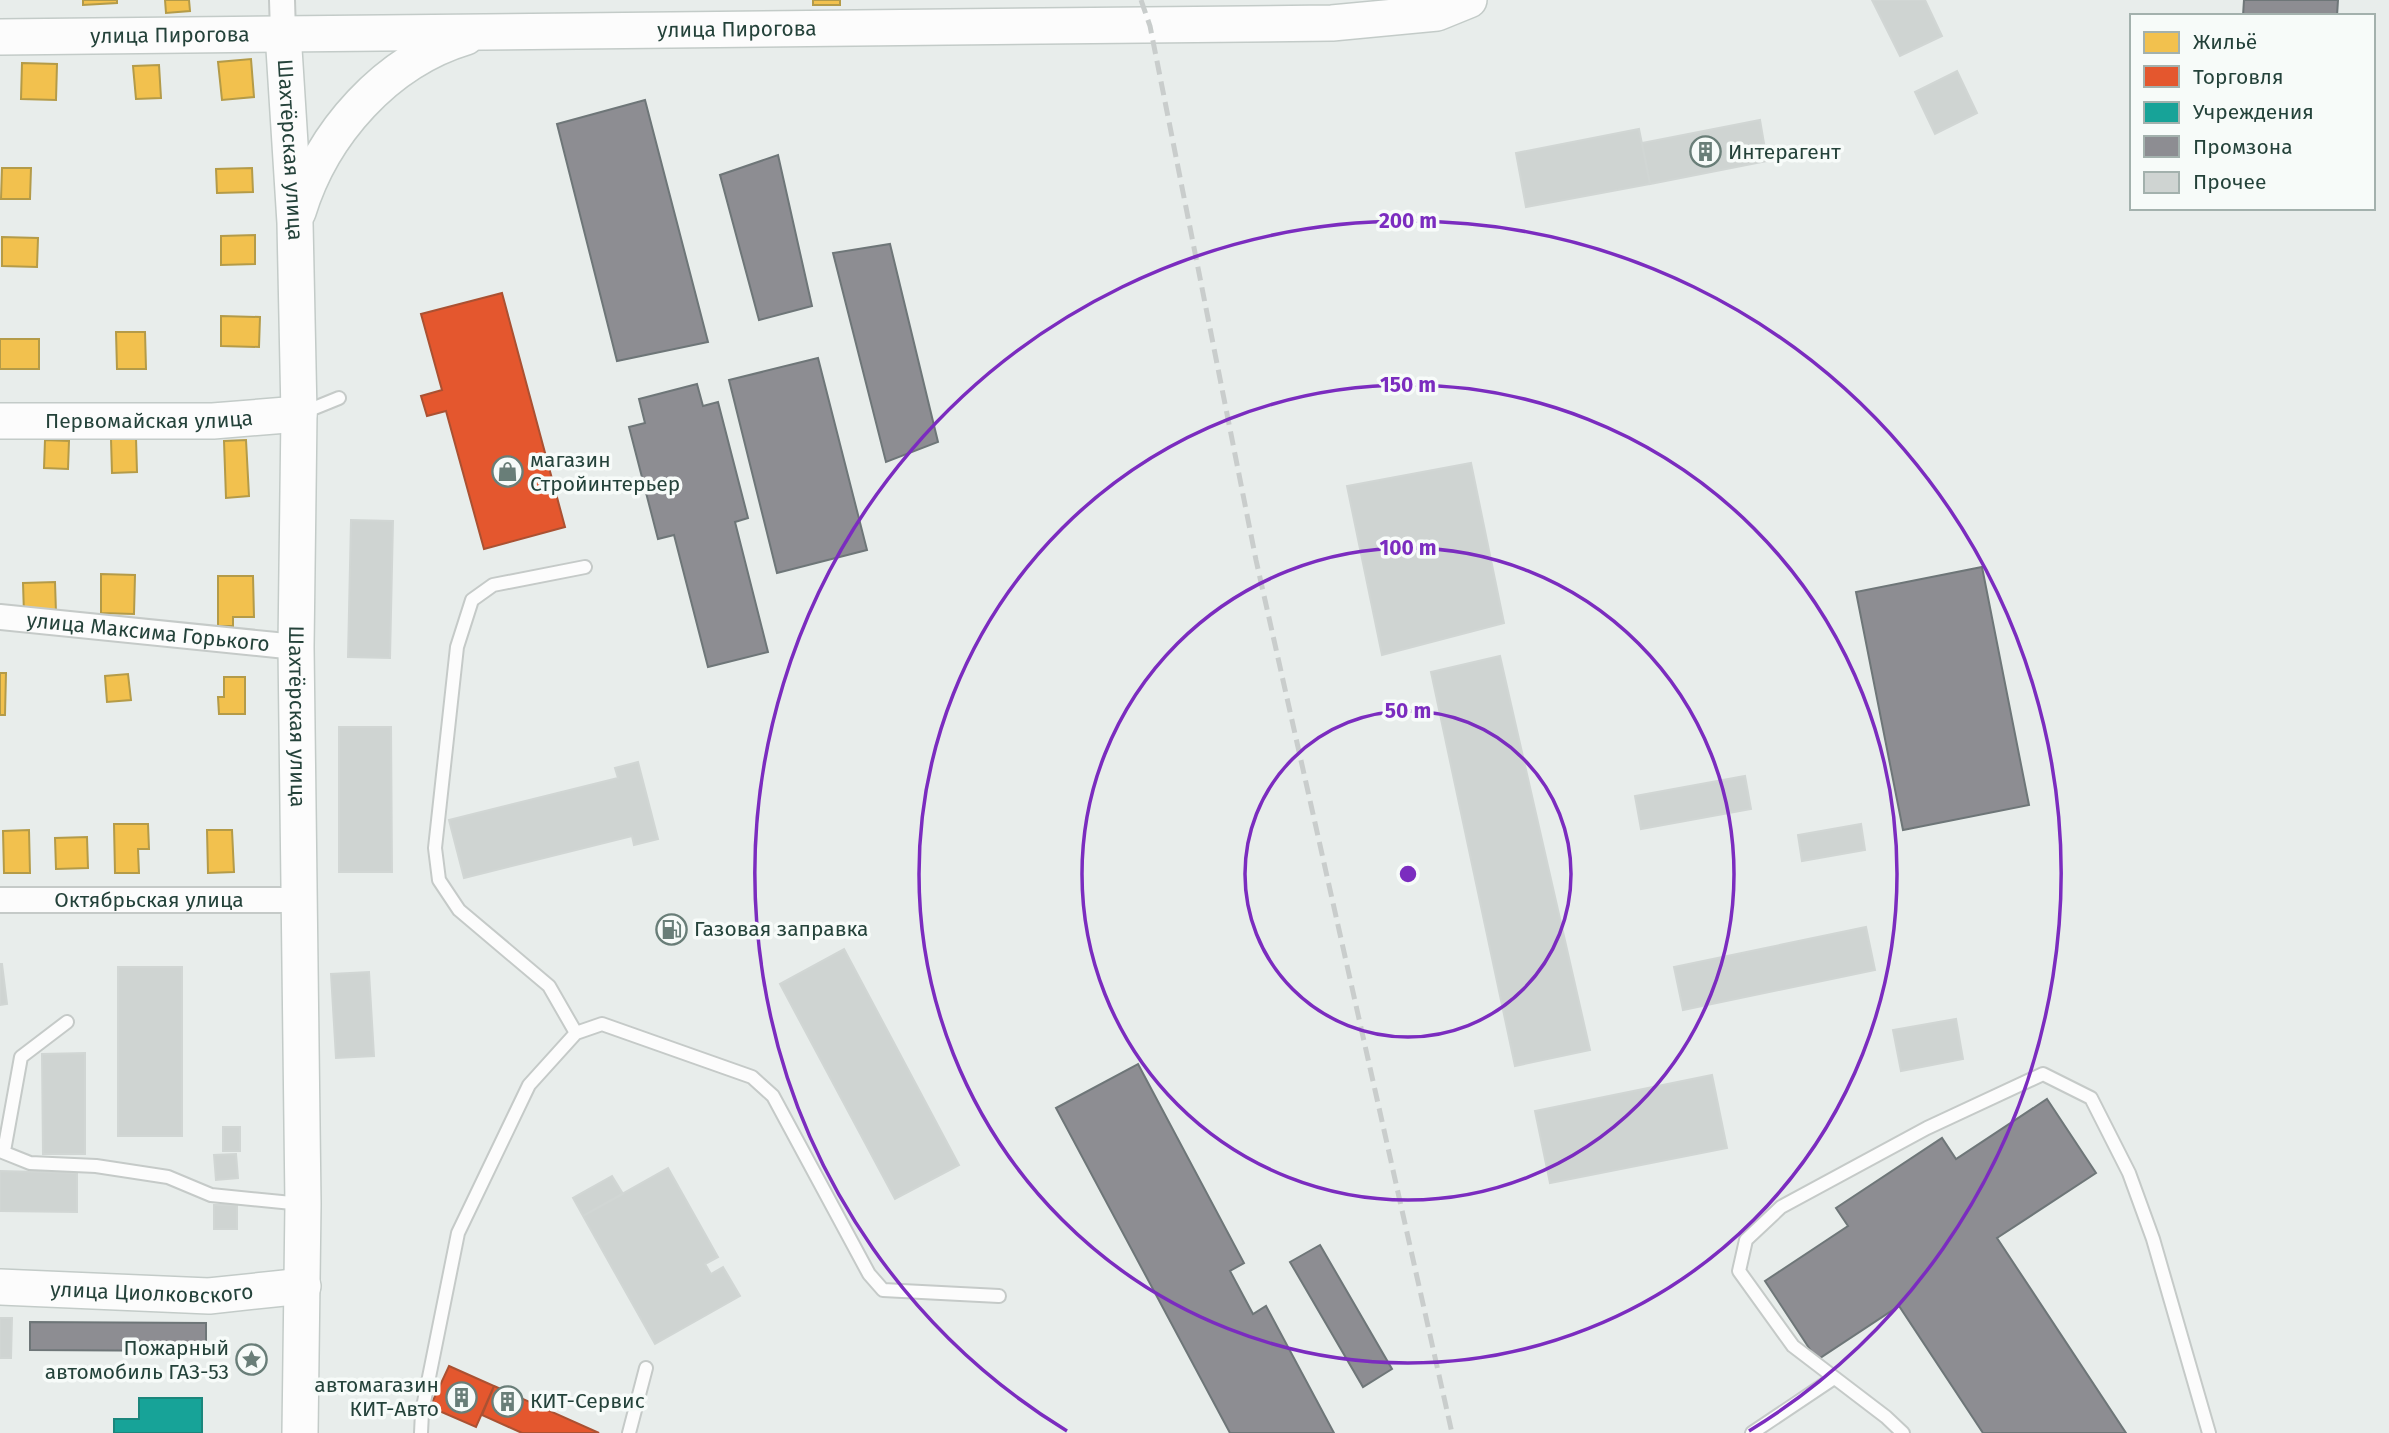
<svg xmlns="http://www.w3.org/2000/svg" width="2389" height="1433" font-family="'Fira Sans',sans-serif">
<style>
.homes{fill:#f2c14e;stroke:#b49b48;stroke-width:2}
.shops{fill:#e4572e;stroke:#aa5132;stroke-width:2}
.public{fill:#17a398;stroke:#1b867c;stroke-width:2}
.industry{fill:#8d8d92;stroke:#6e7678;stroke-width:2}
.building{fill:#cfd4d2;stroke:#d1d6d4;stroke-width:2}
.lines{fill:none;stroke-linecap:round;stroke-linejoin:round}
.lane-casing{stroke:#c5cac8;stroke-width:16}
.street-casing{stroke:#c5cac8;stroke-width:28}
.secondary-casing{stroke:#c3cbc8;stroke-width:38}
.lane{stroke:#fcfcfc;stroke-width:12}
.street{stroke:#fcfcfc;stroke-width:24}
.secondary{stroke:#fcfcfc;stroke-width:35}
.rail{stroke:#c9cdcc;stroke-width:5;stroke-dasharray:14 7;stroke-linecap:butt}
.ring{fill:none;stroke:#7b2cbf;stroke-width:3.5}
.labels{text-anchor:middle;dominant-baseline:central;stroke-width:7;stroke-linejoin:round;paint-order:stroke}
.street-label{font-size:21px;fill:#24423a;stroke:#f7fbf9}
.poi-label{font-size:21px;fill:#24423a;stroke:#f7fbf9;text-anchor:start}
.centre{fill:#7b2cbf;stroke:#f7fbf9;stroke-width:3.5}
.ring-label{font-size:21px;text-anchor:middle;font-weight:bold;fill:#7b2cbf;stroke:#f7fbf9;stroke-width:7;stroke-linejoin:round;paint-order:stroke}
</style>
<rect width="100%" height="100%" fill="#e8edeb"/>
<path class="homes" d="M 83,0 L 117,0 L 117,3 L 83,5 Z
M 165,0 L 189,0 L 190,11 L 166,13 Z
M 813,0 L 840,0 L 840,5 L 813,5 Z
M 251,59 L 254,97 L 222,100 L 218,62 Z
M 22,63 L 57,64 L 56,100 L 21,99 Z
M 159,65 L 161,98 L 136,99 L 133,66 Z
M 2,168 L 31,168 L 30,199 L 1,199 Z
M 252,168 L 253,192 L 217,193 L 216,169 Z
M 255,235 L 255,264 L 221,265 L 221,236 Z
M 2,237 L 38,238 L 37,267 L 2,266 Z
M 221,316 L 260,317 L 259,347 L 221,346 Z
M 116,332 L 145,332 L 146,369 L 117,369 Z
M 0,339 L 39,339 L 39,369 L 0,369 Z
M 136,438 L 137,472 L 112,473 L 111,439 Z
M 45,440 L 69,441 L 68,469 L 44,468 Z
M 246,440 L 249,496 L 226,498 L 224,441 Z
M 101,574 L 135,575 L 134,614 L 101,613 Z
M 218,576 L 253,576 L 254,617 L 233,617 L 233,626 L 218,626 Z
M 55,582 L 56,613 L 24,614 L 23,583 Z
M 0,673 L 6,673 L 5,715 L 0,715 Z
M 128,674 L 131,700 L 107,702 L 105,676 Z
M 224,677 L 245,677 L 245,714 L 219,714 L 218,697 L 224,697 Z
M 114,824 L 148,824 L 149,849 L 138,849 L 139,873 L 115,873 Z
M 29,830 L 30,873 L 4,873 L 3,831 Z
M 207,830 L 232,830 L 234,872 L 208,873 Z
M 87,837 L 88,868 L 56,869 L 55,838 Z"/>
<path class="shops" d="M 502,293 L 565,527 L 484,549 L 446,411 L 427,416 L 421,396 L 442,390 L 421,314 Z
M 449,1366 L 494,1386 L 476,1427 L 430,1407 Z
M 494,1386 L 599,1433 L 522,1433 L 482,1415 Z"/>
<path class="public" d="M 139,1398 L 202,1398 L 202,1433 L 114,1433 L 114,1419 L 139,1419 Z"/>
<path class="industry" d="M 2244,0 L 2338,0 L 2337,16 L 2243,16 Z
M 645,100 L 708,342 L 617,361 L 557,124 Z
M 778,155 L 812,306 L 759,320 L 720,175 Z
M 890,244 L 938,442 L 886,462 L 833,253 Z
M 818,358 L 867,550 L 777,573 L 729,380 Z
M 697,384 L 703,406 L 718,402 L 748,518 L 735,522 L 768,652 L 708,667 L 674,535 L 658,539 L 629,427 L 645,423 L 639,399 Z
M 1982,567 L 2029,805 L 1903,830 L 1856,592 Z
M 1138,1064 L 1244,1263 L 1230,1271 L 1253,1314 L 1266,1306 L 1334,1433 L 1230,1433 L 1056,1108 Z
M 2047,1099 L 2096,1173 L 1997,1238 L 2126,1433 L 1983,1433 L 1899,1306 L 1817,1360 L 1765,1281 L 1848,1226 L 1836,1208 L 1942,1138 L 1956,1159 Z
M 1320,1245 L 1392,1369 L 1363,1387 L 1290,1262 Z
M 30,1322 L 206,1323 L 206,1351 L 30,1350 Z"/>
<path class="building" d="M 1872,0 L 1925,0 L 1942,36 L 1900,56 Z
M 1957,71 L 1977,113 L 1935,134 L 1915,92 Z
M 1760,120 L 1767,161 L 1650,184 L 1642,143 Z
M 1639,129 L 1650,184 L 1526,207 L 1516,153 Z
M 1471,463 L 1504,623 L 1382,655 L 1347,486 Z
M 351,520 L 393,521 L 390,658 L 348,657 Z
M 1500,656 L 1590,1050 L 1515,1066 L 1431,672 Z
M 339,727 L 391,727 L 392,872 L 339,872 Z
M 638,762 L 658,839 L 634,845 L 632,836 L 464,878 L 449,820 L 618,778 L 615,768 Z
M 1745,776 L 1751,809 L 1641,829 L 1635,796 Z
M 1861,824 L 1865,850 L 1802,861 L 1798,835 Z
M 1866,927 L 1875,970 L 1683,1010 L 1674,967 Z
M 844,949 L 959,1165 L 895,1199 L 780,984 Z
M 0,964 L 2,964 L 7,1004 L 0,1005 Z
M 118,967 L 182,967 L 182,1136 L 118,1136 Z
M 369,972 L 374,1056 L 336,1058 L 331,974 Z
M 1956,1019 L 1963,1059 L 1901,1071 L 1893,1030 Z
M 85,1053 L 85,1154 L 43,1154 L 42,1054 Z
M 1712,1075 L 1727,1148 L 1550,1183 L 1535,1111 Z
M 223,1127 L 240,1127 L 240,1151 L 223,1151 Z
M 236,1154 L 238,1178 L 216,1180 L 214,1155 Z
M 668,1168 L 718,1257 L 705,1264 L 711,1274 L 723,1267 L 740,1296 L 655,1344 L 583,1216 Z
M 0,1171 L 77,1173 L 77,1212 L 0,1211 Z
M 612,1176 L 623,1194 L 583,1216 L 573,1198 Z
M 214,1205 L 237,1205 L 237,1229 L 214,1229 Z
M 0,1318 L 12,1318 L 11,1358 L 0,1358 Z"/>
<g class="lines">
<defs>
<path id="lane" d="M 302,413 L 339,398
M 576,1033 L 549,986 L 459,910 L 439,880 L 435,848 L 457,647 L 472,600 L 493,585 L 585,567
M 0,1151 L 30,1163 L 96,1166 L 168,1177 L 211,1195 L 302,1204
M 4,1151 L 21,1057 L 67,1022
M 421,1433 L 422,1412 L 458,1233 L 529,1085 L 576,1033 L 602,1024 L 752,1077 L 773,1096 L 869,1274 L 883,1290 L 999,1296
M 629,1433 L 646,1368
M 1752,1433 L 1834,1378
M 1903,1433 L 1886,1417 L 1793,1346 L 1739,1271 L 1746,1240 L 1781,1207 L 1927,1128 L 2043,1074 L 2091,1098 L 2129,1173 L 2153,1239 L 2209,1433"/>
<g id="street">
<path d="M 282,0 L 283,33"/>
<path id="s1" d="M 0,617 L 296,647"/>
<path id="s2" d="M 0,900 L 298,900"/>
</g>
<g id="secondary">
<path id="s3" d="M 283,33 L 295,223 L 299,414 L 296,647 L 303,1204 L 300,1433"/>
<path id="s4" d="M 0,37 L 1332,23 L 1437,13 L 1469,0"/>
<path d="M 298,212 C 322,133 386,61 466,37"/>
<path id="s5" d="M 0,421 L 213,421 L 299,414"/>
<path id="s6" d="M 0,1287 L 209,1296 L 303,1286"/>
</g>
</defs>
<use href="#lane" class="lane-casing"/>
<use href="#street" class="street-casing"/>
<use href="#secondary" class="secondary-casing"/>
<use href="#lane" class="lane"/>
<use href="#street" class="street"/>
<use href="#secondary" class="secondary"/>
<path class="rail" d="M 1141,0 L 1150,26 L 1256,560 L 1452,1433"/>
</g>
<g class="ring">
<circle cx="1408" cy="874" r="163"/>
<circle cx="1408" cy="874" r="326"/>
<circle cx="1408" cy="874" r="489"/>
<path d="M1067 1431A653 653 0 1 1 1749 1431"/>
</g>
<defs>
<symbol id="building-ring" viewBox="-11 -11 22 22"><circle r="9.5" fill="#f7fbf9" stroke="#697e78" stroke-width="1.5"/><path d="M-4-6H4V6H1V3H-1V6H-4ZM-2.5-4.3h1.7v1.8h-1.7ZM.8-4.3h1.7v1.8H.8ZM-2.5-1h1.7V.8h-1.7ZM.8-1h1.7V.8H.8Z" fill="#697e78"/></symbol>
<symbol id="shop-ring" viewBox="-11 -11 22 22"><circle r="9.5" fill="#f7fbf9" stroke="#697e78" stroke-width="1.5"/><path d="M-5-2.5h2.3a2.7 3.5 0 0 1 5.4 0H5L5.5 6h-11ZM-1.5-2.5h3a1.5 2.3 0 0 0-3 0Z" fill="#697e78"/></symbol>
<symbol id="fuel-ring" viewBox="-11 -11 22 22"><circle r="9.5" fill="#f7fbf9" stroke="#697e78" stroke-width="1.5"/><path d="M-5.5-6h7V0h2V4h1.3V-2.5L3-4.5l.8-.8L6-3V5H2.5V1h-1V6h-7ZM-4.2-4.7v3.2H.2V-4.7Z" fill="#697e78"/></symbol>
<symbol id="sight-ring" viewBox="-11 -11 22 22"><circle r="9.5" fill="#f7fbf9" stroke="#697e78" stroke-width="1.5"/><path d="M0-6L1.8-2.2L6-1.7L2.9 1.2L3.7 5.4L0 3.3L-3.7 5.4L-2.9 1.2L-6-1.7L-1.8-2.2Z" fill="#697e78"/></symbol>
</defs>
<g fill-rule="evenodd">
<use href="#building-ring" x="1688" y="134" width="35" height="35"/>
<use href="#shop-ring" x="490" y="454" width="35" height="35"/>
<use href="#fuel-ring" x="654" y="912" width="35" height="35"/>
<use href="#sight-ring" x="234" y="1342" width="35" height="35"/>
<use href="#building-ring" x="444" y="1380" width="35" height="35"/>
<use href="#building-ring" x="490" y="1384" width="35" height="35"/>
</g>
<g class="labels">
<g class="street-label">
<text stroke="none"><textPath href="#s4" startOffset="737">улица Пирогова</textPath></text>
<text stroke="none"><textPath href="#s4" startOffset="170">улица Пирогова</textPath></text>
<text stroke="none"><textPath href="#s3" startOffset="117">Шахтёрская улица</textPath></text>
<text stroke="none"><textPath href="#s5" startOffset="149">Первомайская улица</textPath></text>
<text stroke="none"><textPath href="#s1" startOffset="149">улица Максима Горького</textPath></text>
<text stroke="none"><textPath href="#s3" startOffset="684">Шахтёрская улица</textPath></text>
<text stroke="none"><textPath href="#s2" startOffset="149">Октябрьская улица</textPath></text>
<text stroke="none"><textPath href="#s6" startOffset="152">улица Циолковского</textPath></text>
</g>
<g class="poi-label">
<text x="1728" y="152">Интерагент</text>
<text x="530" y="460">магазин<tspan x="530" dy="24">Стройинтерьер</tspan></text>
<text x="694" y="929">Газовая заправка</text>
<text x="229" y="1348" text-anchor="end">Пожарный<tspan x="229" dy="24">автомобиль ГАЗ-53</tspan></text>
<text x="439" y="1385" text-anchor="end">автомагазин<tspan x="439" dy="24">КИТ-Авто</tspan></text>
<text x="530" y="1401">КИТ-Сервис</text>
</g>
</g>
<circle cx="1408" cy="874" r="10" class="centre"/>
<g class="ring-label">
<text x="1408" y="228">200 m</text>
<text x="1408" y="392">150 m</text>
<text x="1408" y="555">100 m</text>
<text x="1408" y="718">50 m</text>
</g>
<rect x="2130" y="14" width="245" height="196" fill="#f7fbf9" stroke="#a3b1ad" stroke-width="2"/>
<rect x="2144" y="32" width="35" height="21" fill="#f2c14e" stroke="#a3b1ad" stroke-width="2"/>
<text x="2193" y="49" font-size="21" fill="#24423a">Жильё</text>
<rect x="2144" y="66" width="35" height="21" fill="#e4572e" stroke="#a3b1ad" stroke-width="2"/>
<text x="2193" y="84" font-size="21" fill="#24423a">Торговля</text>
<rect x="2144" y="102" width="35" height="21" fill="#17a398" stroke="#a3b1ad" stroke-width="2"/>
<text x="2193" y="119" font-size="21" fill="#24423a">Учреждения</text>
<rect x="2144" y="136" width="35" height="21" fill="#8d8d92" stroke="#a3b1ad" stroke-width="2"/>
<text x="2193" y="154" font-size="21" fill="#24423a">Промзона</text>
<rect x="2144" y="172" width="35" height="21" fill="#cfd4d2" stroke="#a3b1ad" stroke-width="2"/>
<text x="2193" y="189" font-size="21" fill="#24423a">Прочее</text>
</svg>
